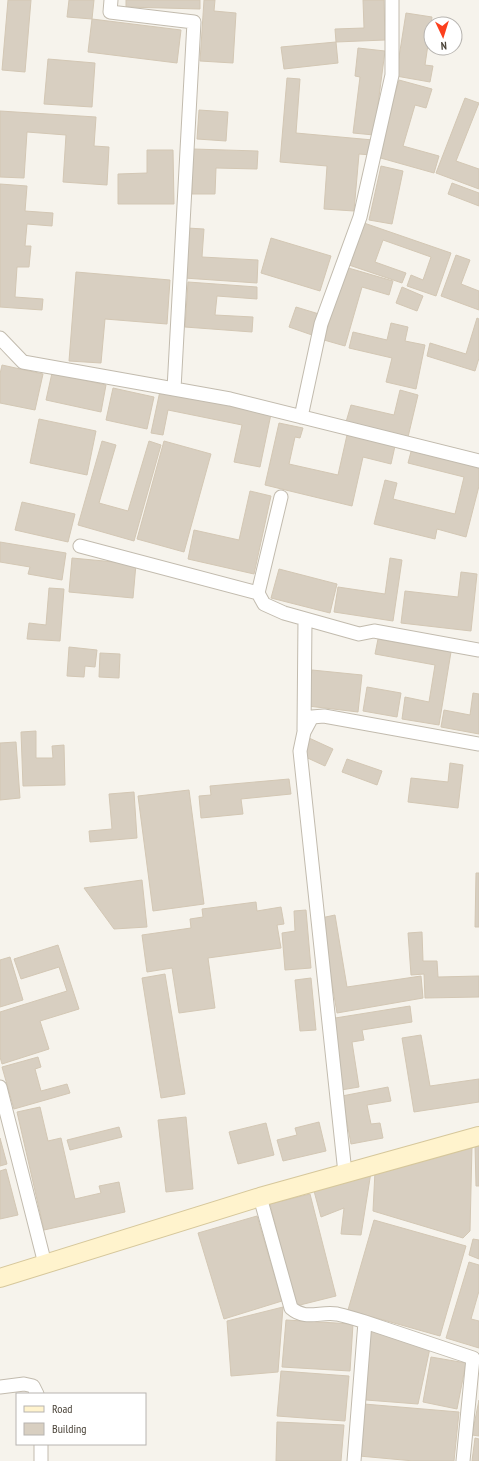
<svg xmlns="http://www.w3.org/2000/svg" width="479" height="1461" font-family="'PT Sans Narrow',sans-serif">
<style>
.building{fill:#d8cfc1;stroke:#d3c7b4}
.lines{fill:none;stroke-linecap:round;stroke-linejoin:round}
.street-casing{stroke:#c2bbae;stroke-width:15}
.secondary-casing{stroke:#d6c79b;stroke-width:20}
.street{stroke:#fff;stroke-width:13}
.secondary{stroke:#fff3cd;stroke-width:18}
</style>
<rect width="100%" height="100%" fill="#f6f3ec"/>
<path class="building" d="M 8,0 L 31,0 L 25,72 L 2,70 Z
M 69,0 L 94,0 L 92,19 L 67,17 Z
M 126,0 L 200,0 L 200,9 L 126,7 Z
M 204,0 L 215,0 L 214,11 L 236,13 L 233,63 L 200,61 Z
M 363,0 L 384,0 L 385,40 L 336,42 L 335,29 L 364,28 Z
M 406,13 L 432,17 L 425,65 L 433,66 L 430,82 L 396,76 Z
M 92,19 L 181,30 L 177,63 L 88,52 Z
M 336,42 L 338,63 L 284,69 L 281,47 Z
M 358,48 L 385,51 L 374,135 L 353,133 L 360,77 L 355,76 Z
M 48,59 L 95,63 L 92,107 L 44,104 Z
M 287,78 L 300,79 L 296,133 L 373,140 L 371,155 L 359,154 L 354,211 L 324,209 L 327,166 L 280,162 Z
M 399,80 L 432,89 L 426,108 L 415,105 L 403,146 L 439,156 L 434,173 L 377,157 Z
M 465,98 L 479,103 L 456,161 L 479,169 L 479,189 L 436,173 Z
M 199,110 L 228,112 L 226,141 L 197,139 Z
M 0,111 L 96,117 L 94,146 L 109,147 L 107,185 L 63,182 L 66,135 L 27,132 L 24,178 L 0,177 Z
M 193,149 L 258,151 L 257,169 L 216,168 L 215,194 L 192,194 Z
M 147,150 L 173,150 L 174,204 L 118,204 L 118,174 L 147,173 Z
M 381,166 L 403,171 L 392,224 L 369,220 Z
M 452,183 L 479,193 L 479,206 L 448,194 Z
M 0,184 L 27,186 L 25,211 L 53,213 L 52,226 L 27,224 L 25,246 L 31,246 L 29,267 L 17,267 L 15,297 L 43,299 L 42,310 L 0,307 Z
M 364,223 L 451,253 L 436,296 L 407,286 L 411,275 L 423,280 L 431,257 L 383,240 L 375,262 L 406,273 L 402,283 L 349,265 Z
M 187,228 L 204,229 L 202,257 L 258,260 L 257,283 L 184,278 Z
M 271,238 L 331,256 L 320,291 L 261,273 Z
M 456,255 L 470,260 L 461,284 L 479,291 L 479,310 L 441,296 Z
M 345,267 L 393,281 L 389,295 L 362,287 L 345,346 L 324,340 Z
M 76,272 L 170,280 L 167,324 L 105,319 L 101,363 L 69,361 Z
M 188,282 L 257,287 L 257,299 L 217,296 L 215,315 L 253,317 L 252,332 L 185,327 Z
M 402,287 L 423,296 L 417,311 L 396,303 Z
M 296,307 L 319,314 L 312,335 L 289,327 Z
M 477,318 L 479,319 L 479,358 L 475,371 L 427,356 L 430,343 L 466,354 Z
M 391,323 L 408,327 L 405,341 L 425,345 L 416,389 L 386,382 L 392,358 L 349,348 L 353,332 L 387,340 Z
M 2,365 L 43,374 L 35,410 L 0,403 L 0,374 Z
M 52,373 L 106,385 L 101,412 L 46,400 Z
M 113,388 L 154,397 L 147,429 L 106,420 Z
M 400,390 L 418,395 L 408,437 L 346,422 L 351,405 L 394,415 Z
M 160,391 L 271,414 L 260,467 L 234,462 L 242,425 L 168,410 L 163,435 L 151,433 Z
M 39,419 L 96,431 L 87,475 L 30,463 Z
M 279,423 L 303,428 L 300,438 L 295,437 L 289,464 L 338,475 L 347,435 L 395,446 L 391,464 L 363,457 L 352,506 L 265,485 Z
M 102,441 L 116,445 L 99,503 L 128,511 L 149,441 L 161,445 L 134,541 L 78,525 Z
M 164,441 L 211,454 L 184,552 L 137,539 Z
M 412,448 L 479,465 L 479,486 L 466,537 L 437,529 L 435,539 L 374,524 L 385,480 L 397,483 L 393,499 L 455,514 L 464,477 L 408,463 Z
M 250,491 L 271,496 L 254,574 L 188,559 L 194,530 L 239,540 Z
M 22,502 L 75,514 L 68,542 L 15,530 Z
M 0,542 L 66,553 L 62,580 L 28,574 L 30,567 L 0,562 Z
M 72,558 L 136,564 L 133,598 L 69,592 Z
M 390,558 L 402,560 L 393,621 L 334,612 L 338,587 L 385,594 Z
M 279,569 L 337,584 L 330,613 L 271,598 Z
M 461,572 L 477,574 L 471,631 L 401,623 L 405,591 L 458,597 Z
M 49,588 L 64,589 L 60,641 L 27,639 L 29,623 L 46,625 Z
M 378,639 L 451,652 L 439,725 L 402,719 L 405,697 L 429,702 L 435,665 L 375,654 Z
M 69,647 L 97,650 L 95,667 L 85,666 L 84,677 L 67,676 Z
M 100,653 L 120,654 L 119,678 L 99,677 Z
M 312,670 L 362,675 L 358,712 L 308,706 Z
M 367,687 L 401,693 L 397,717 L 363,711 Z
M 473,693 L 479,694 L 479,734 L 441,727 L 444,710 L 470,715 Z
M 36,731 L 36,758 L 53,758 L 52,746 L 64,745 L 65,785 L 23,786 L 21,732 Z
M 309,738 L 333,749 L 325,766 L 301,755 Z
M 16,742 L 20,798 L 0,800 L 0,743 Z
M 347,759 L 382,771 L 377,785 L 342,772 Z
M 450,763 L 463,765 L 458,808 L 408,802 L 411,778 L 448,782 Z
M 289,779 L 291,794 L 241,799 L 243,814 L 201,818 L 199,796 L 211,795 L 210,786 Z
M 189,790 L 204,904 L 153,911 L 138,796 Z
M 134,792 L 137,838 L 90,842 L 89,831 L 112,829 L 109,794 Z
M 476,873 L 479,873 L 479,927 L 475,927 Z
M 142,880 L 147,927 L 114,929 L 84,888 Z
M 256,902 L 257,911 L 281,907 L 284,924 L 277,925 L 281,948 L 208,958 L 215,1008 L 179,1013 L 172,968 L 147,972 L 142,935 L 191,928 L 190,919 L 203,917 L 202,909 Z
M 306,910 L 311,968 L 285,970 L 282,933 L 295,931 L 294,911 Z
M 335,915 L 347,987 L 421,976 L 423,998 L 337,1013 L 321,918 Z
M 422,932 L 423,961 L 437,961 L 438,977 L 479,976 L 479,997 L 425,998 L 424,974 L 411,975 L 408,933 Z
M 58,945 L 79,1009 L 40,1021 L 49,1049 L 2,1064 L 0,1057 L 0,1012 L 67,991 L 59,967 L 21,979 L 14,959 Z
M 10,957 L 23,1000 L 0,1007 L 0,960 Z
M 165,974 L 185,1094 L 161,1098 L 142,978 Z
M 311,978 L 316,1030 L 300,1031 L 295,980 Z
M 410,1006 L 412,1022 L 362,1030 L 364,1040 L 352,1042 L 359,1087 L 341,1090 L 329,1019 Z
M 421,1035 L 430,1086 L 479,1079 L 479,1102 L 414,1112 L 402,1038 Z
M 38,1057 L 41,1067 L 35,1069 L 41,1091 L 67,1084 L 70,1093 L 14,1109 L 2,1067 Z
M 388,1087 L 391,1101 L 367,1105 L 371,1124 L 380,1123 L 383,1138 L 351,1144 L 342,1096 Z
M 40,1107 L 48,1141 L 61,1138 L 75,1199 L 101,1193 L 99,1186 L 119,1182 L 125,1212 L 44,1230 L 17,1112 Z
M 186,1117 L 193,1189 L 166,1192 L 158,1120 Z
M 319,1122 L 326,1151 L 283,1161 L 277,1140 L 297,1135 L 295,1128 Z
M 266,1123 L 274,1155 L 238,1164 L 229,1132 Z
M 119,1127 L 122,1137 L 70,1150 L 67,1140 Z
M 0,1138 L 7,1164 L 0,1166 Z
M 479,1144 L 479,1186 L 476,1186 L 475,1145 Z
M 472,1146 L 470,1231 L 463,1238 L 373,1211 L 375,1171 Z
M 6,1169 L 18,1215 L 0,1219 L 0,1171 Z
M 371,1172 L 361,1235 L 341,1234 L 344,1208 L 321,1217 L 314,1191 Z
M 310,1194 L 336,1296 L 296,1306 L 270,1204 Z
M 257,1216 L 282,1301 L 224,1319 L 198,1233 Z
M 374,1220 L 466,1246 L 440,1336 L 348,1310 Z
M 473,1239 L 479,1240 L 479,1259 L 469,1255 Z
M 469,1262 L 479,1265 L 479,1291 L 471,1319 L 479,1321 L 479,1348 L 446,1338 Z
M 283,1307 L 278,1372 L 231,1376 L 227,1321 Z
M 286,1320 L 353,1324 L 350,1371 L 282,1367 Z
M 368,1327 L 430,1348 L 418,1404 L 366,1400 Z
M 431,1357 L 466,1363 L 457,1409 L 423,1402 Z
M 281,1371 L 349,1376 L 345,1421 L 277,1416 Z
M 479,1400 L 479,1436 L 472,1435 Z
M 364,1404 L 459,1412 L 454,1461 L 414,1461 L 359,1456 Z
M 277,1422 L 344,1425 L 341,1461 L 276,1461 Z
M 475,1438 L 479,1439 L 479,1461 L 472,1461 Z"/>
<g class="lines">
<defs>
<path id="street" d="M 111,0 L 110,12 L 194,22 L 174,389
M 0,338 L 23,362 L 230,399 L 479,461
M 301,417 L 321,324 L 360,217 L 392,75 L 392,0
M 80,546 L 258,593 L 264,604 L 284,613 L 359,634 L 374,631 L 479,650
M 258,593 L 281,497
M 304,730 L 305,619
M 0,1087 L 45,1264
M 345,1173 L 300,751 L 304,732 L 312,717 L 324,716 L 479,744
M 260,1197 L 291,1308 C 306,1321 320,1311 337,1314 C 346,1316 356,1319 365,1322 L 354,1461
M 365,1322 L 473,1358 L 463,1461
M 0,1387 L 24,1384 L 33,1386 L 37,1394
M 41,1444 L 41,1461"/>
<path id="secondary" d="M 0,1278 L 260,1197 L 479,1136"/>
</defs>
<use href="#street" class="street-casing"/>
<use href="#secondary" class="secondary-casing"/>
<use href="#street" class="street"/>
<use href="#secondary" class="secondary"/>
</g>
<rect x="16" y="1393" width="130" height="52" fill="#ffffff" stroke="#b7b4b0"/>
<rect x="24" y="1406" width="20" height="6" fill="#fff3cd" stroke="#b7b4b0"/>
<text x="52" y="1413" font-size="12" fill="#4b4439">Road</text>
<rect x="24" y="1423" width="20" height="12" fill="#d8cfc1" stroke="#b7b4b0"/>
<text x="52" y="1433" font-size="12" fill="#4b4439">Building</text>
<g transform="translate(443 36) rotate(176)"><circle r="19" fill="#ffffff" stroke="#b7b4b0"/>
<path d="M0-3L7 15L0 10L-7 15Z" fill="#fc3f1d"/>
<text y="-6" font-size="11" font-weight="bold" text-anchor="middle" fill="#4b4439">N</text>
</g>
</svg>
